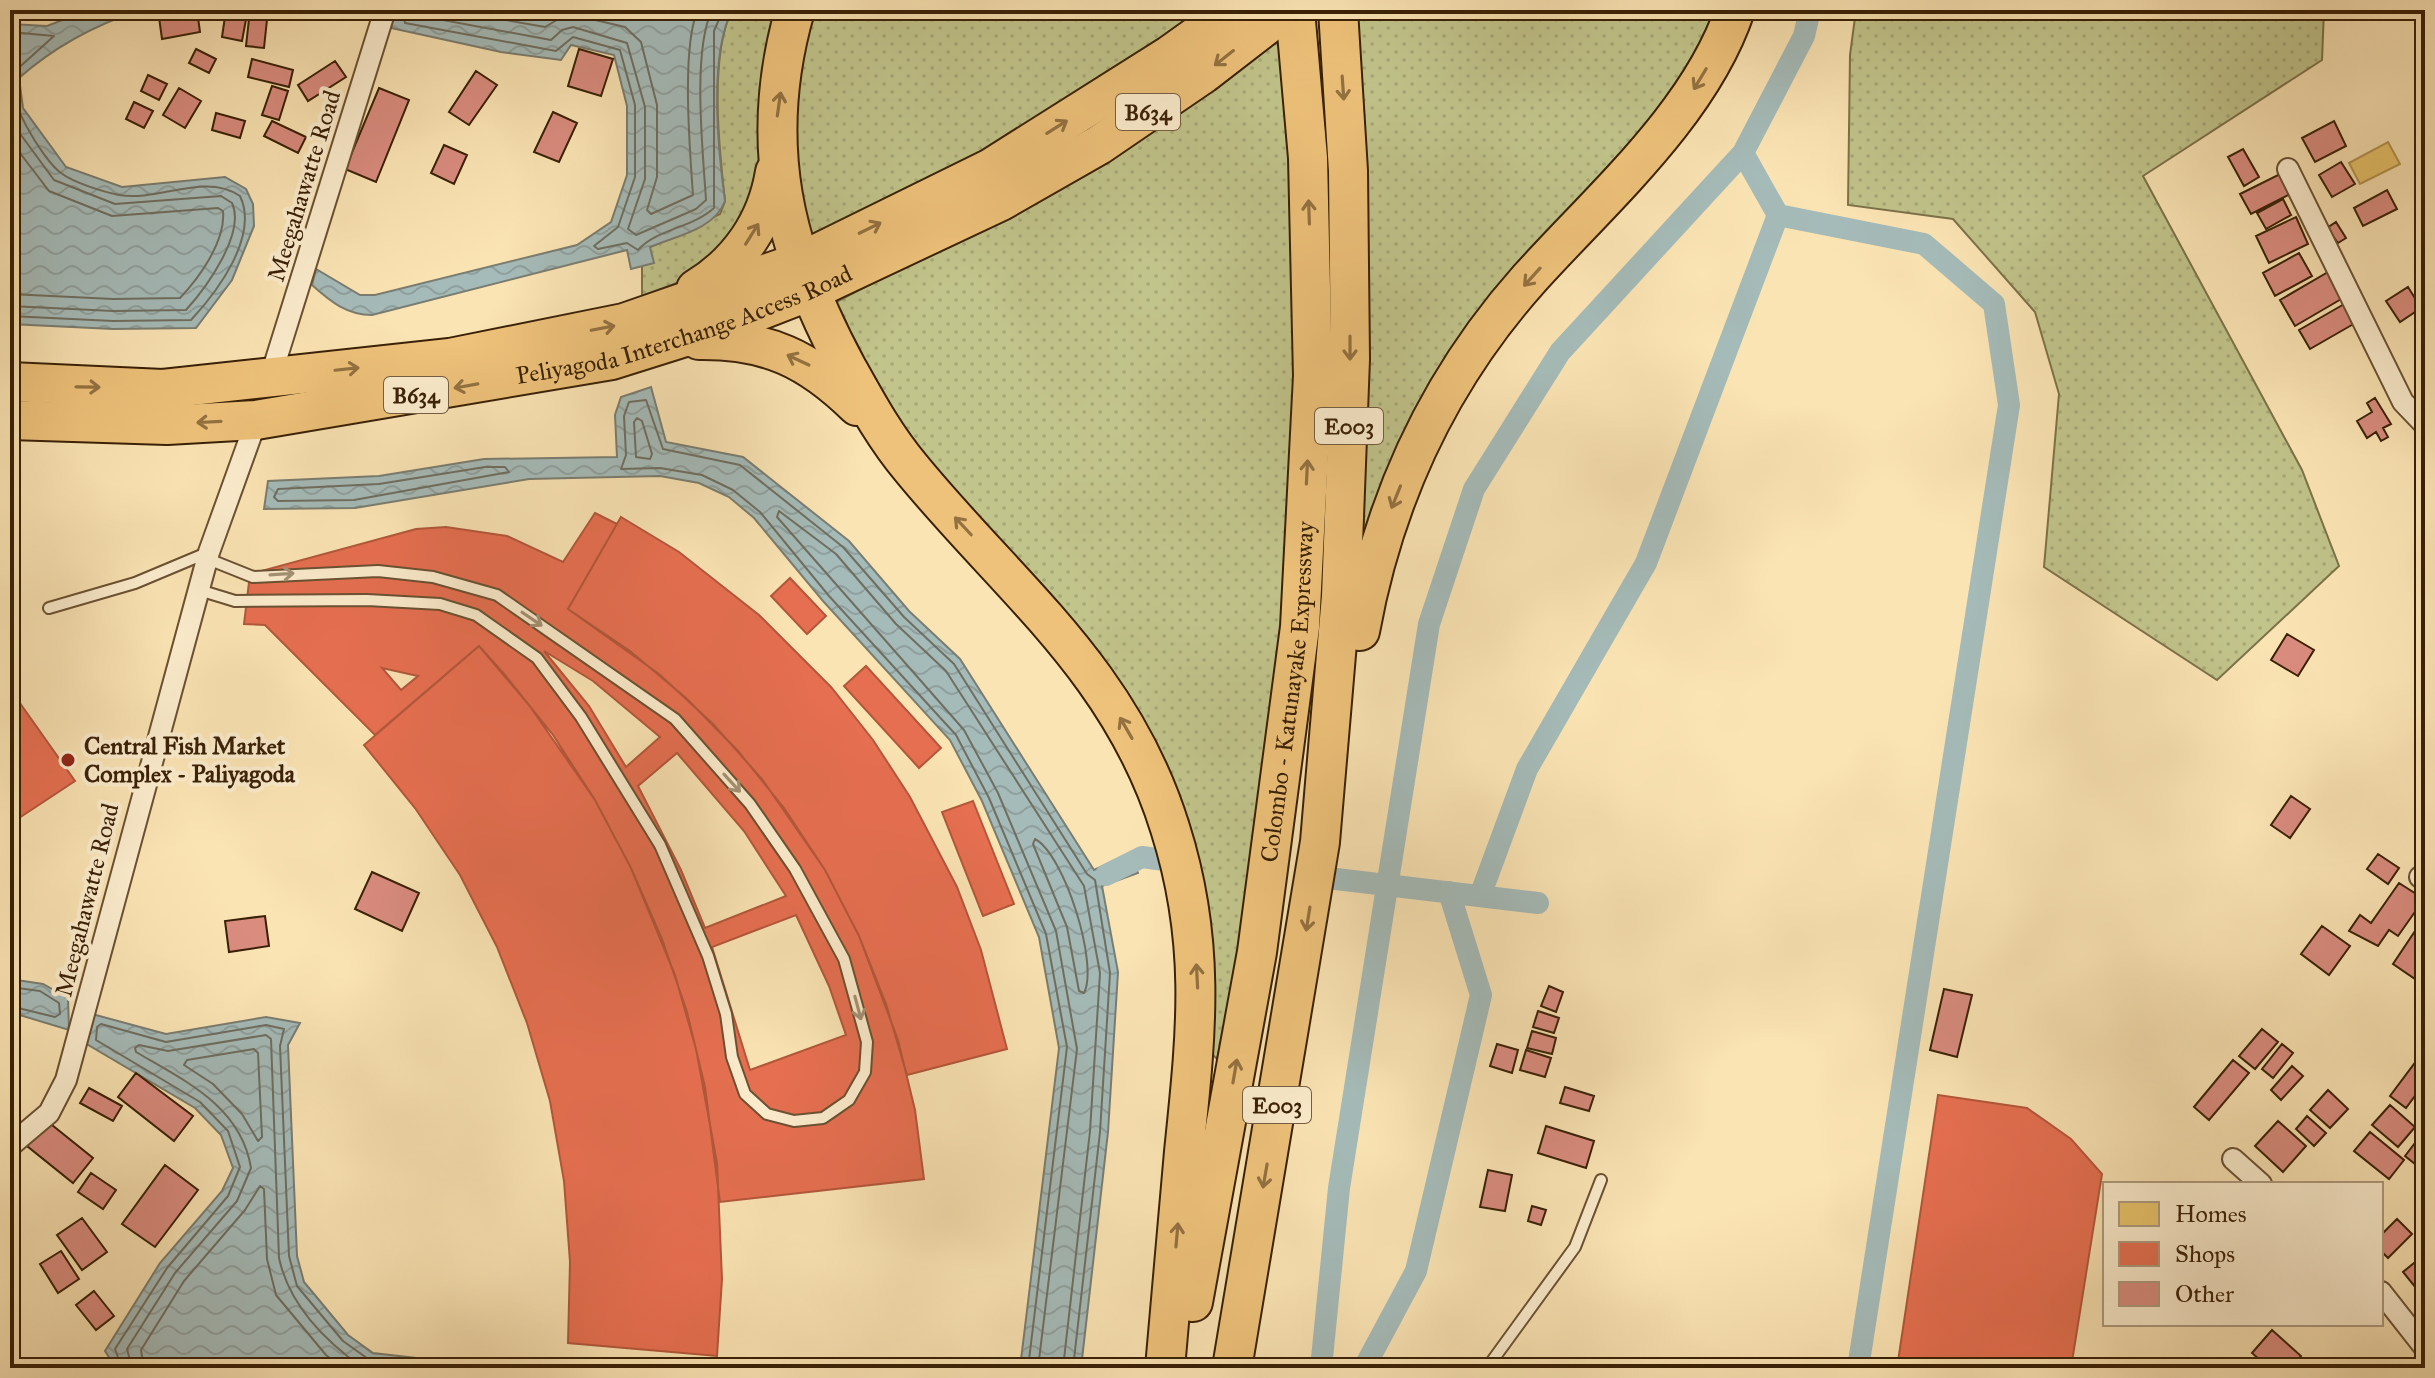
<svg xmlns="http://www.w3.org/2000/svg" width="2435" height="1378" font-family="'IM FELL Great Primer',serif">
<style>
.grass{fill:url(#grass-dots);stroke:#7d7248;stroke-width:2}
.water{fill:url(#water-waves);stroke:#7a7d71;stroke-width:2}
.homes{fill:#e9c46a;stroke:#b4934c;stroke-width:2}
.shops{fill:#e76f51;stroke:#b3573a;stroke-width:2;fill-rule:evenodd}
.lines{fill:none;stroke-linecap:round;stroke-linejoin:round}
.shore{stroke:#6f6e60;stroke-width:2}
.canal{stroke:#a5bbb9;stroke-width:22}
.building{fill:#da8c7f;stroke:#392006;stroke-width:2}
.lane-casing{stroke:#6a5132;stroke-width:14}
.street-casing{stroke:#6a5132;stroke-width:24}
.highway-casing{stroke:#392006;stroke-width:42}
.lane{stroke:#fcedce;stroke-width:10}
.street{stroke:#fcedce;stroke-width:20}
.highway{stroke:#eec27a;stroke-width:38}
.oneway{stroke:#947140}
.oneway2{stroke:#a49174}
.poi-dot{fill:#8f2418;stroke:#fcedce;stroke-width:3}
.labels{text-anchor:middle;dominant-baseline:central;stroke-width:8;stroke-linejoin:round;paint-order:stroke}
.shield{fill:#fcedce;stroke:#745e42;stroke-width:2}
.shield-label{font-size:22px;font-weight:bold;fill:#392006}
.street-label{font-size:24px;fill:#392006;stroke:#fcedce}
.poi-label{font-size:24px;font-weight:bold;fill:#392006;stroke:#fcedce;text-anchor:start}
</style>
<defs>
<pattern id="grass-dots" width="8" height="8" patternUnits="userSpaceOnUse" patternTransform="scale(2)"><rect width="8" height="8" fill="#c1c48b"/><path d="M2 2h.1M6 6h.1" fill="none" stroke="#a7a876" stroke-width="1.8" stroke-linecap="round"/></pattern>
<pattern id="water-waves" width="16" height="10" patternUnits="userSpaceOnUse" patternTransform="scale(2)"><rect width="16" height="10" fill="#a5bbb9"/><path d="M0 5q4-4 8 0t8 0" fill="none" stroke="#8fa09e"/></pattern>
</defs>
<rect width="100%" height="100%" fill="#fbe4b4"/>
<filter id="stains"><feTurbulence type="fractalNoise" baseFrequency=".0025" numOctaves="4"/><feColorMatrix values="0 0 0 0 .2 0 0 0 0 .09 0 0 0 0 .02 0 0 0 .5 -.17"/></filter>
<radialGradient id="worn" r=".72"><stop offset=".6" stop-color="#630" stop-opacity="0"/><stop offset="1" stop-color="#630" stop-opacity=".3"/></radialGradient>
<path class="grass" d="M 732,10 L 781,10 L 759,167 L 750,206 L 730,238 L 682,281 L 642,296 L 642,264 L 650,247 L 720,214 L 725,201 C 719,149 709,56 732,10 Z
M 807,10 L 1203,10 L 1039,125 L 814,245 L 787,151 Z
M 1347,10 L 1722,10 L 1689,79 L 1520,275 L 1368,540 L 1363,532 L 1365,419 Z
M 1856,10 L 2324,10 L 2322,60 L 2143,176 L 2302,470 L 2339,566 L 2217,680 L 2044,567 L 2059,394 L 2035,312 L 1953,219 L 1848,205 L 1850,55 Z
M 1289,21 L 1302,467 L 1239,957 L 1217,1059 L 1210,1052 L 1177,812 L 891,433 L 823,309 L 1005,213 Z"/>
<path class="water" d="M 89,10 L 140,10 C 95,25 55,46 19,78 L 23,108 L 66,167 L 122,187 L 225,177 L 246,189 L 253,204 L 254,226 L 232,280 L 196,328 L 113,329 L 10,324 L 10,24 L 47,26 Z
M 395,10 L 732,10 C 709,56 718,149 725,201 C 715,229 676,236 650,247 L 654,263 L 631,269 L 627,250 L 372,315 C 347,315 331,302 312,285 L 316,269 L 360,295 L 375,295 L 577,245 L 611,222 L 627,175 L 627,106 L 614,55 L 571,45 L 561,60 L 501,52 L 391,28 Z
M 651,387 L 666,442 L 743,457 L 849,541 L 909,611 L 960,659 L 1094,870 L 1129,854 L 1138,873 L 1102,886 L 1118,972 L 1108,1132 L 1081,1368 L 1020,1368 L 1059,1048 L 1039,937 L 982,801 L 950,740 L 823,601 L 754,518 L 729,497 L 699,483 L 660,476 L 529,479 L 355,508 L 264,509 L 268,481 L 379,476 L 484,459 L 617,457 L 615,415 L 621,397 Z
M 10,979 L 43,984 L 68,998 L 69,1030 L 13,1013 L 10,1018 Z
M 92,1014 L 166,1034 L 266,1017 L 300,1023 L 288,1045 L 297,1256 L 304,1282 L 348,1335 L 373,1353 L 504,1368 L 116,1368 L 105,1351 L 160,1263 L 222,1191 L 233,1168 L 221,1135 L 195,1108 L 85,1043 Z"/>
<path class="homes" d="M 2388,142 L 2400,164 L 2360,184 L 2349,163 Z"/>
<path class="shops" d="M 595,513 L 617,524 L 568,609 L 659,674 L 713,724 L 762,779 L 825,870 L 859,936 L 898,1040 L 915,1110 L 924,1179 L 720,1202 L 705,1087 L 687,1012 L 662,939 L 631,868 L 595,800 L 553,735 L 505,675 L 479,646 L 375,735 L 265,625 L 244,624 L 250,574 L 416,529 L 446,527 L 507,536 L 563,562 ZM 544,651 L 593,681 L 660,737 L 626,767 L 589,706 ZM 382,668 L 418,676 L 401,690 ZM 677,753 L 744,831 L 786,896 L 705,928 L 681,870 L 638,786 ZM 796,915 L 829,986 L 846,1035 L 750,1070 L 712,947 Z
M 621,517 L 679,552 L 759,615 L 831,687 L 873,740 L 910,797 L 957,887 L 981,950 L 1007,1049 L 907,1075 L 886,1004 L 859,936 L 825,870 L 784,808 L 738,751 L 686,698 L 630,651 L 568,609 Z
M 790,578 L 826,616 L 807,634 L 771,596 Z
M 479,646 L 529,705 L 595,800 L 631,868 L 675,975 L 696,1049 L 717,1163 L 722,1279 L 717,1356 L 568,1343 L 570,1262 L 564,1181 L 550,1101 L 527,1023 L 497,947 L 460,875 L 415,808 L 364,745 Z
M 866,666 L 941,748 L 919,768 L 844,686 Z
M 10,689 L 75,781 L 10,824 Z
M 973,801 L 1014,904 L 983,916 L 942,812 Z
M 1938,1095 L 2027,1108 L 2071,1139 L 2102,1174 L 2071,1368 L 1897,1368 Z"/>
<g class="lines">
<path class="shore" d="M 403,10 L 405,23 L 556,51 L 573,37 L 620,50 L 635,105 L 635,177 L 618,227 L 594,246 L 598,249 L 627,243 L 638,250 C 657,229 692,228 714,208 L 714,31 L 723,10
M 413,10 L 416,15 L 551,40 L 562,30 L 573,27 L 627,43 L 645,107 L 645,179 L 628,229 L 636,235 L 696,209 L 706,200 C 703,152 692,52 712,10
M 449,10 L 545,27 L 562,17 L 578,16 L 625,27 L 641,42 L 657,105 L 657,177 L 647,210 L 651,214 L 693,195 C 690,152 681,46 698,10
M 10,32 L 54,36 L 14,72 C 2,94 43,160 61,173 C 74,183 104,192 119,195 C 158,202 205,172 240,196 C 259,236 218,291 191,320 L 113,321 L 10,316
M 10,120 L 54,180 L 115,204 L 221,196 L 232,203 C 246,233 206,288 186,310 L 113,311 L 10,306
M 10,140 L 49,191 L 112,216 L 218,208 L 223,211 C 226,241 199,278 180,298 L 113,299 L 10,294
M 637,418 L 642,421 L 652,454 L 650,459 L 636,457 L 634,422 Z
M 485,467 L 505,467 L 509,472 L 354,500 L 278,501 L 274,497 L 278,489 L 379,484 Z
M 1035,839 C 1064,854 1099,964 1084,993 L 1079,991 L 1067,927 L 1033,844 Z
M 10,987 L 40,991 L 59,1003 L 60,1014 L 55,1017 L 10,1006
M 254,1049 L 258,1053 L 262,1137 L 258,1141 L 242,1114 L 213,1084 L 184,1065 L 187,1060 Z
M 122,1368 L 115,1349 L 167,1268 L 228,1196 L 240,1167 L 228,1131 L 200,1102 L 96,1040 L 97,1027 L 101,1024 L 166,1042 L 266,1025 L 284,1029 L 280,1046 L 289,1256 L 297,1286 L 343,1341 L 371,1361 L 434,1368
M 132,1368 L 127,1349 L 175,1273 L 237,1201 L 251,1168 C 241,1106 185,1081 136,1052 L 135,1048 L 139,1045 L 168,1051 L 266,1035 L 271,1039 L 279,1258 C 289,1305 325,1341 363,1368
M 144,1368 L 141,1350 L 184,1281 L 245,1210 L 260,1186 L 264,1189 L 267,1259 L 276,1295 L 326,1355 L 342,1368
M 1028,1368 L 1067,1047 L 1046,934 L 989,798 L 956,735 L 829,596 L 760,512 L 733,490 L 702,475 L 660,468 L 621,469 L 626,455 L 624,416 L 629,402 L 646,400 L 663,449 L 740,465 L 843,547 L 904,617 L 954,664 L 1087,874 L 1095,880 L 1110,973 L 1100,1132 L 1073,1368
M 1038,1368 L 1077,1049 L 1056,931 L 998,793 L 964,730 L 777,517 L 779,511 L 836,554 L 896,624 L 946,671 L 1084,886 L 1100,973 L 1090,1131 L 1063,1368"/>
<path class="canal" d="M 1810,10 L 1804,36 L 1743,153 L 1778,215 L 1924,244 L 1994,304 L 2009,405 L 1858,1368
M 1106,875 L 1142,857 L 1164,860
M 1336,879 L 1538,903
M 1480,896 L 1527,769 L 1646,563 L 1778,215
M 1321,1368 L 1339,1188 L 1429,624 L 1474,489 L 1560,352 L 1743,153
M 1364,1368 L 1416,1271 L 1481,995 L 1449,892"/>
</g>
<path class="building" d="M 158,10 L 197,10 L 200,32 L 162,39 Z
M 226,10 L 247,14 L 242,41 L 222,37 Z
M 250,10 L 268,10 L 264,48 L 246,46 Z
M 196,49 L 216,59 L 209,73 L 189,63 Z
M 579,49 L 613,59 L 601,96 L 568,86 Z
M 252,59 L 293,70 L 289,87 L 248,77 Z
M 335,61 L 346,77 L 308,101 L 298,85 Z
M 476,71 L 497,85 L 469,125 L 449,112 Z
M 148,75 L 167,84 L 159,100 L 141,91 Z
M 272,86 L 288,91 L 279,120 L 262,115 Z
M 179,88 L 201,101 L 185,128 L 163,115 Z
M 379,88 L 409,100 L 376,182 L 345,169 Z
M 134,102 L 153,111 L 144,128 L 126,119 Z
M 553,112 L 577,123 L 559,162 L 534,152 Z
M 216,113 L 245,121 L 240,138 L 212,130 Z
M 272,121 L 306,137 L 298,153 L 264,136 Z
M 2334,121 L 2346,146 L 2315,162 L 2302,138 Z
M 444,145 L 467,155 L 454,184 L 431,173 Z
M 2243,149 L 2259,177 L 2244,186 L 2228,157 Z
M 2341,162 L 2355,184 L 2332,197 L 2319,175 Z
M 2284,172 L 2294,192 L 2251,214 L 2240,194 Z
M 2387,190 L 2397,209 L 2363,226 L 2354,208 Z
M 2283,199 L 2291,215 L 2266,229 L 2257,213 Z
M 2296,217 L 2308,244 L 2269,263 L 2256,236 Z
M 2336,222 L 2346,238 L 2338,243 L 2327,228 Z
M 2299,253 L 2312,276 L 2275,296 L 2263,273 Z
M 2328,272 L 2343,298 L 2295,326 L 2280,300 Z
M 2408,287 L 2421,308 L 2400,322 L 2386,301 Z
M 2346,303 L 2357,322 L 2310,349 L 2299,330 Z
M 2375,398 L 2391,424 L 2383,428 L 2388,437 L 2381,441 L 2376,432 L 2367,438 L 2357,421 L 2372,412 L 2367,403 Z
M 2287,634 L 2314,650 L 2298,676 L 2271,660 Z
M 2291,796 L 2310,809 L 2290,838 L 2271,825 Z
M 2378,854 L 2399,868 L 2388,884 L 2367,869 Z
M 372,872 L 419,893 L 402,931 L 355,909 Z
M 2399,883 L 2424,899 L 2398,936 L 2389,930 L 2378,946 L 2349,931 L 2360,915 L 2371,923 Z
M 265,916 L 269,946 L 229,952 L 225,921 Z
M 2425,916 L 2425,971 L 2418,981 L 2393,964 Z
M 2322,926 L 2350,946 L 2329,975 L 2301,954 Z
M 1549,986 L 1563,992 L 1556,1012 L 1541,1006 Z
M 1944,989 L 1972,995 L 1957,1057 L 1930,1050 Z
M 1538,1011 L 1559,1018 L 1554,1033 L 1533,1027 Z
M 2262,1029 L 2278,1042 L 2255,1069 L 2239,1056 Z
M 1532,1031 L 1556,1038 L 1552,1054 L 1527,1048 Z
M 1497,1044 L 1518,1050 L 1512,1073 L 1490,1066 Z
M 2282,1044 L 2293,1053 L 2273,1078 L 2262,1069 Z
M 1526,1050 L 1551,1058 L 1545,1077 L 1520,1070 Z
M 2233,1060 L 2249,1073 L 2209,1120 L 2194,1107 Z
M 2414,1064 L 2425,1072 L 2425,1082 L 2406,1108 L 2390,1096 Z
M 2292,1066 L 2303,1076 L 2281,1100 L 2271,1090 Z
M 136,1073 L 193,1116 L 174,1141 L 118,1097 Z
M 1565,1087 L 1594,1096 L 1589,1111 L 1560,1103 Z
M 89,1088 L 122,1106 L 113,1121 L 80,1103 Z
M 2328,1090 L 2348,1109 L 2330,1128 L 2310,1110 Z
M 2390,1105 L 2415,1127 L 2398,1147 L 2372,1125 Z
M 2307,1116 L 2326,1133 L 2314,1146 L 2296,1129 Z
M 47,1121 L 93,1158 L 73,1183 L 27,1146 Z
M 2278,1121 L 2306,1146 L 2283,1172 L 2255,1146 Z
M 1546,1126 L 1594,1141 L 1586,1168 L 1538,1153 Z
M 2425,1130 L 2425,1172 L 2405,1156 Z
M 2370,1132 L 2404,1160 L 2389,1179 L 2354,1151 Z
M 165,1165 L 198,1190 L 155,1247 L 122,1224 Z
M 1488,1170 L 1512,1175 L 1505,1211 L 1480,1207 Z
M 91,1173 L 116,1190 L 103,1209 L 78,1192 Z
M 1532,1206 L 1546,1210 L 1541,1225 L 1528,1221 Z
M 82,1218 L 107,1252 L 82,1270 L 57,1235 Z
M 2397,1219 L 2412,1234 L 2388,1258 L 2381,1251 L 2381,1235 Z
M 61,1251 L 79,1279 L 58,1293 L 40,1264 Z
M 2425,1254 L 2425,1289 L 2420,1293 L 2403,1272 Z
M 94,1291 L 114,1316 L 96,1330 L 76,1305 Z
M 2272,1330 L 2301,1356 L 2290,1368 L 2269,1368 L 2252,1353 Z"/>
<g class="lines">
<defs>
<path id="lane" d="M 199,590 L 235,601 L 367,600 L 440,604 L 476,615 L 537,658 L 581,717 L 660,845 L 708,956 L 726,1014 L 732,1057 L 745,1094 L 767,1114 L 794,1121 L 823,1118 L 849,1100 L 865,1072 L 867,1042 L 844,959 L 795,869 L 750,804 L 675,719 L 497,595 L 433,577 L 378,571 L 253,577 L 208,559
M 49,608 L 135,583 L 209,552
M 1487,1368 L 1575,1247 L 1601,1180"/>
<path id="street" d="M 2288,169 L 2403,402 L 2425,425
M 269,382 L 385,10
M 2420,877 L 2425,881
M 10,1146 L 49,1113 L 66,1080 L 209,552 L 258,416
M 2233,1159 L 2261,1184
M 2381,1292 L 2425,1348"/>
<g id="highway">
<path d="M 795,10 C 757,142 783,250 847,368 C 867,404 885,437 911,468 C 1010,589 1121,670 1170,828 C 1207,944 1196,1035 1184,1152 C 1177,1224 1172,1296 1165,1368"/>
<path d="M 696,289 C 739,263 767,222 775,172"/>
<path d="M 699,340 C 767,339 809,359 857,406"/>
<path d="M 10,382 L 163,389 L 450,358 L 624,323 L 800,262 L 991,168 L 1170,55 L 1233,10"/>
<path id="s1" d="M 10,420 L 167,425 L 256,420 L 612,360 L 720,326 L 810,291 L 1001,201 L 1099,145 L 1203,74 L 1286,10"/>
<path d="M 1360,631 C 1384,499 1440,379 1529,279 C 1601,199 1700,114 1735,10"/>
<path id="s2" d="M 1193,1302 L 1257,952 L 1300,627 L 1313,376 L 1308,158 L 1295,10"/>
<path d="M 1232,1368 L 1320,842 L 1341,596 L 1350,359 L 1348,171 L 1338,10"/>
</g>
</defs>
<use href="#lane" class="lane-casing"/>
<use href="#street" class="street-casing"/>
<use href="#highway" class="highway-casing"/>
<use href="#lane" class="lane"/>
<use href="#street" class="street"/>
<use href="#highway" class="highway"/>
</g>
<defs><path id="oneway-shaft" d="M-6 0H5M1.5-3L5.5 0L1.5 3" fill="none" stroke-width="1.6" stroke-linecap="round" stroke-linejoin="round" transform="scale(2)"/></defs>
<g class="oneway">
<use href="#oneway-shaft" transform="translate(1224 58) rotate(142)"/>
<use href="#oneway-shaft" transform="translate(1700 79) rotate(121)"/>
<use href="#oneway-shaft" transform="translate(1343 88) rotate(86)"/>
<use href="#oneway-shaft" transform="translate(779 104) rotate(-82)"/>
<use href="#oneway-shaft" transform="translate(1057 127) rotate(-32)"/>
<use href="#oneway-shaft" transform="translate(1309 212) rotate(-92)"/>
<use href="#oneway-shaft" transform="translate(870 228) rotate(-26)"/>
<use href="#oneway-shaft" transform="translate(752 234) rotate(-58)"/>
<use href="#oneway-shaft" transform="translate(1532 277) rotate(132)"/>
<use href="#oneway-shaft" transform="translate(603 328) rotate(-11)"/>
<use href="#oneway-shaft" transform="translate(1350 348) rotate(90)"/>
<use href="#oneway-shaft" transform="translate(798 360) rotate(-155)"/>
<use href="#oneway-shaft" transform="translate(347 369) rotate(-6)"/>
<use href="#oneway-shaft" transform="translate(466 386) rotate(170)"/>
<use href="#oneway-shaft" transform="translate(88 387) rotate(1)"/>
<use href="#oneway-shaft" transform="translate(209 422) rotate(177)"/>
<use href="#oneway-shaft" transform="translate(1307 472) rotate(-87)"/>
<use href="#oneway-shaft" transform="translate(1396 497) rotate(112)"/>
<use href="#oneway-shaft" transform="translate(963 526) rotate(-133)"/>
<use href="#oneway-shaft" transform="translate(1126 728) rotate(-120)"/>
<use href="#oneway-shaft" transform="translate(1308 919) rotate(99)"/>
<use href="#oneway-shaft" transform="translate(1197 976) rotate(-93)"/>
<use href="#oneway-shaft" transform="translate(1235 1071) rotate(-80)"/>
<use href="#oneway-shaft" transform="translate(1265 1176) rotate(100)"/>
<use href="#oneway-shaft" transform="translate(1177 1235) rotate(-85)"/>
</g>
<g class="oneway2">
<use href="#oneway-shaft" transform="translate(282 574) rotate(-4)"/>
<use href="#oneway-shaft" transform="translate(532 619) rotate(34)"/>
<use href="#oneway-shaft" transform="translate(732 783) rotate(48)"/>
<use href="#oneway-shaft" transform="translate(858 1008) rotate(75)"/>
</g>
<circle class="poi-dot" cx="68" cy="760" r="8"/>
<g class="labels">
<g class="shield">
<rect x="1116" y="94" width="64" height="36" rx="6"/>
<rect x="384" y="377" width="64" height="36" rx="6"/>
<rect x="1315" y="408" width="68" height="36" rx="6"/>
<rect x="1243" y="1087" width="68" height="36" rx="6"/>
</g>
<g class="shield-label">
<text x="1148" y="112">B634</text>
<text x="416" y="395">B634</text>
<text x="1349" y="426">E003</text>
<text x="1277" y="1105">E003</text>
</g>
<g class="street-label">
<text transform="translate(304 186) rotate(-73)">Meegahawatte Road</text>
<text stroke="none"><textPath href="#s1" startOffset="686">Peliyagoda Interchange Access Road</textPath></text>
<text stroke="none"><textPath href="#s2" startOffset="618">Colombo - Katunayake Expressway</textPath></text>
<text transform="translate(87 900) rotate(-76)">Meegahawatte Road</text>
</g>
<g class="poi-label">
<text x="84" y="746">Central Fish Market<tspan x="84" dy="28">Complex - Paliyagoda</tspan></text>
</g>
</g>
<rect width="2435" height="1378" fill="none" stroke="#fbe4b4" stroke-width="40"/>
<rect x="12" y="12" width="2411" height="1354" fill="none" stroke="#392006" stroke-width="4"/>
<rect x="20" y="20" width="2395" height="1338" fill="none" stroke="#392006" stroke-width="2"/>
<rect x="2103" y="1182" width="280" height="144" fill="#fcedce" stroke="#ae9b7e" stroke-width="2"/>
<rect x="2119" y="1202" width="40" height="24" fill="#e9c46a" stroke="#ae9b7e" stroke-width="2"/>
<text x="2175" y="1222" font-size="24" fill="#392006">Homes</text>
<rect x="2119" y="1242" width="40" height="24" fill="#e76f51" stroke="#ae9b7e" stroke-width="2"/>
<text x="2175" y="1262" font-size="24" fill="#392006">Shops</text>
<rect x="2119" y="1282" width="40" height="24" fill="#da8c7f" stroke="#ae9b7e" stroke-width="2"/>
<text x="2175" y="1302" font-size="24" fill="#392006">Other</text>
<rect width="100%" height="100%" filter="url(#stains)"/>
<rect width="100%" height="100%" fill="url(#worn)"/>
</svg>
